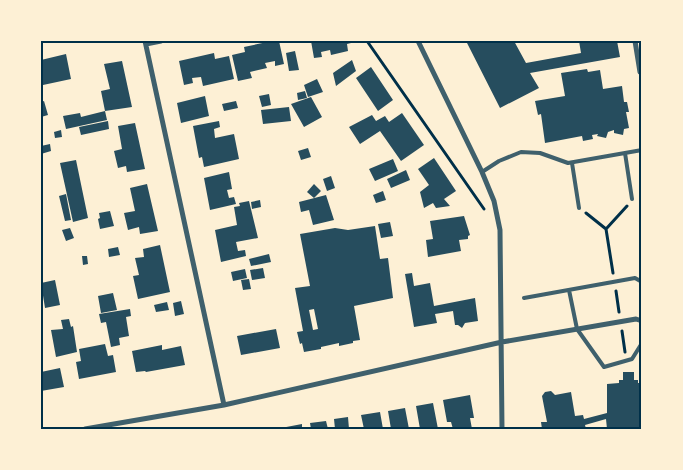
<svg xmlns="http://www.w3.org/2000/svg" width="683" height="470" font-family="Commissioner,sans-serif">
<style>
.building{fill:#264d5e;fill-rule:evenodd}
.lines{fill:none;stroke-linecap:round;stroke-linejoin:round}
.path{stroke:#003049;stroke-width:3}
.service{stroke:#3f606c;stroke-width:4}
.minor{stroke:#3f606c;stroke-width:5}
.neatline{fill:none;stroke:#003049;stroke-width:2}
</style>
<rect width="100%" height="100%" fill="#fdf0d5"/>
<path class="building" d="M 272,41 L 279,41 L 284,64 L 275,66 L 275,61 L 265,63 L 267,68 L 250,72 L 252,78 L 238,81 L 232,55 L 245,52 L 244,47 Z
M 311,41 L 351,41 L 351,43 L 347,44 L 348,51 L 331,55 L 330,50 L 321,52 L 322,57 L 314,58 Z
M 466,41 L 514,41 L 526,63 L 581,53 L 579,41 L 617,41 L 620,57 L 530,73 L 539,88 L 500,108 Z
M 295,51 L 299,70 L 289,71 L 286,53 Z
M 214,53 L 215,59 L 229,56 L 234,79 L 203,86 L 201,77 L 192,78 L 193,83 L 184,85 L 179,61 Z
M 66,54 L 71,79 L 43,85 L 41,60 Z
M 352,60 L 356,71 L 336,86 L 333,73 Z
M 122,61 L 132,107 L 105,111 L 101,91 L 110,89 L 104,64 Z
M 371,67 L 393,100 L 378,111 L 356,78 Z
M 587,69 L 588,72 L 600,70 L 603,89 L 622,86 L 624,102 L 627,102 L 629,112 L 626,112 L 629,128 L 624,129 L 623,135 L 614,133 L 614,130 L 608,132 L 606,138 L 597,136 L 598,134 L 592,135 L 593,139 L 583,141 L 582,136 L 545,143 L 541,114 L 538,115 L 535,101 L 565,96 L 561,73 Z
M 317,79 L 323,92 L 308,97 L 304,85 Z
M 305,91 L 307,98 L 298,100 L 297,93 Z
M 269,94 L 271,105 L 262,107 L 259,96 Z
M 205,96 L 209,116 L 181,123 L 177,103 Z
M 311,97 L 322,117 L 304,127 L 291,104 Z
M 44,101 L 48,115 L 41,117 L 41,102 Z
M 236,101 L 238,108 L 224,111 L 222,104 Z
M 289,107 L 291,121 L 263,124 L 261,110 Z
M 105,111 L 107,120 L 66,129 L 63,116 L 80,113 L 81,117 Z
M 402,113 L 424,145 L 401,161 L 380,131 L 360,144 L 349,127 L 372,115 L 376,121 L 385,116 L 389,122 Z
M 108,121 L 109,129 L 81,135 L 79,127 Z
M 219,121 L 220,127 L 214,129 L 215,138 L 234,134 L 239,159 L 204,167 L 202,157 L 199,158 L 193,126 Z
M 135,123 L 145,169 L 127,172 L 126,166 L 118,168 L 114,151 L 122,149 L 118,126 Z
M 61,130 L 62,137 L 55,138 L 54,132 Z
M 50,144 L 51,151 L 41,154 L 41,146 Z
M 308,148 L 311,157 L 301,160 L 298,151 Z
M 434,158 L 456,191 L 444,199 L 450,206 L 436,208 L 433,203 L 424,208 L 420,192 L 429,185 L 418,169 Z
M 393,159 L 398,171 L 375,181 L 369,169 Z
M 76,160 L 88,218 L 73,222 L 60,163 Z
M 406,170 L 410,180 L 391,188 L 387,179 Z
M 229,172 L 232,189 L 227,190 L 229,198 L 234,197 L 236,204 L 210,210 L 204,178 Z
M 331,176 L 335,188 L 327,191 L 323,179 Z
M 147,184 L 158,231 L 140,234 L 139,227 L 128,230 L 124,213 L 135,211 L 130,188 Z
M 314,184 L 321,191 L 314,198 L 307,192 Z
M 383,191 L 386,200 L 376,203 L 373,195 Z
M 66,194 L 71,220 L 65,221 L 59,196 Z
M 326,195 L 334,220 L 313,225 L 309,210 L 301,212 L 299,202 Z
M 260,200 L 261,207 L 252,209 L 251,202 Z
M 249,201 L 258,238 L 236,242 L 238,251 L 245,250 L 246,256 L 221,262 L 215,230 L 237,225 L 234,207 L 240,206 L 239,203 Z
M 110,211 L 114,226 L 100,229 L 98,219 L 100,218 L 99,213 Z
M 464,216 L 470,235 L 468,236 L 468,239 L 459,240 L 461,251 L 428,257 L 426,240 L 433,239 L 430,221 Z
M 390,222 L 393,236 L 381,238 L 378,224 Z
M 375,226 L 380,259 L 388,258 L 393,298 L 354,306 L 360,340 L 353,341 L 353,343 L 339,346 L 339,343 L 321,347 L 321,349 L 304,352 L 302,343 L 300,344 L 297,332 L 303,331 L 295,288 L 310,286 L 300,234 L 335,228 L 348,230 ZM 314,309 L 318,329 L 313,330 L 309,310 Z
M 70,228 L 74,238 L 66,241 L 62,230 Z
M 160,245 L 170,292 L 138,299 L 133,276 L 139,275 L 135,258 L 144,257 L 143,249 Z
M 118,247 L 120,255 L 109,257 L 108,249 Z
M 269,254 L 271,262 L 251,266 L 249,259 Z
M 82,256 L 87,256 L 88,264 L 83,265 Z
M 263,268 L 265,278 L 252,280 L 250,270 Z
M 245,269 L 247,278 L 233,281 L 231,272 Z
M 412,273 L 414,286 L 430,283 L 434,306 L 475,298 L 478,321 L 465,323 L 462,328 L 458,325 L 455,325 L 453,311 L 435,314 L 437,323 L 414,327 L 405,274 Z
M 249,279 L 251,289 L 243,290 L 241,280 Z
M 55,280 L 60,305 L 45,308 L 41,283 Z
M 113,293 L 117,310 L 101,313 L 98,296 Z
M 181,301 L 184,314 L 175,316 L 173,303 Z
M 167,302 L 169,310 L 156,312 L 154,305 Z
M 130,309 L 131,316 L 126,317 L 129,336 L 119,338 L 120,345 L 111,347 L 106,322 L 101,323 L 99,314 Z
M 69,319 L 71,327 L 73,326 L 77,352 L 56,357 L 51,330 L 63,329 L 61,320 Z
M 276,329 L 280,348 L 241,355 L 237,336 Z
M 105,344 L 108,356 L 113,355 L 116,372 L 79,379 L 76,362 L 81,361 L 79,349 Z
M 162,345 L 162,350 L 181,346 L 185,365 L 146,372 L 145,371 L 136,372 L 132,351 Z
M 60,368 L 64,387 L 41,391 L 41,372 Z
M 623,372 L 634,372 L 634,380 L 638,380 L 638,383 L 642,383 L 642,429 L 607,429 L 606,419 L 585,425 L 586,429 L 564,429 L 564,427 L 542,429 L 541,422 L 547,422 L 542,396 L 545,392 L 551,391 L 555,395 L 571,392 L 575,416 L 583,415 L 584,419 L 607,413 L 607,384 L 619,383 L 619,380 L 623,380 Z
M 470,395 L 474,418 L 470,418 L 472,429 L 453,429 L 451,422 L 447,422 L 443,400 Z
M 433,403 L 438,429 L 420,429 L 416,406 Z
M 405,408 L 409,429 L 391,429 L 388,411 Z
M 380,412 L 383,429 L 364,429 L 361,415 Z
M 348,417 L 349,429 L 335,429 L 334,419 Z
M 326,421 L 328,429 L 311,429 L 310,423 Z
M 302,424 L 302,429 L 281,429 L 281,428 Z"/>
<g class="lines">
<path class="path" d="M 367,41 L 484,209
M 586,213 L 606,229 L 627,206
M 606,229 L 613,273
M 616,291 L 619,312
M 622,331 L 625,352"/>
<path class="service" d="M 625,153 L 632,199
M 572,163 L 579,208
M 482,172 L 499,161 L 521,152 L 540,153 L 568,163 L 642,150
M 569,290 L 577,329 L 604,367 L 632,359 L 642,343
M 524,298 L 635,278 L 642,282"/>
<path class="minor" d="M 145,41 L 224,405
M 418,41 L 482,172 L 494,201 L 500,230 L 502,429
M 635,41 L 640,72
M 146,44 L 161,41
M 85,429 L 224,405 L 502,342 L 636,319 L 642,321"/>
</g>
<rect width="683" height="470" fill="none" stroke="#fdf0d5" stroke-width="85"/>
<rect x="42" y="42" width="598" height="386" class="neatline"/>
</svg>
